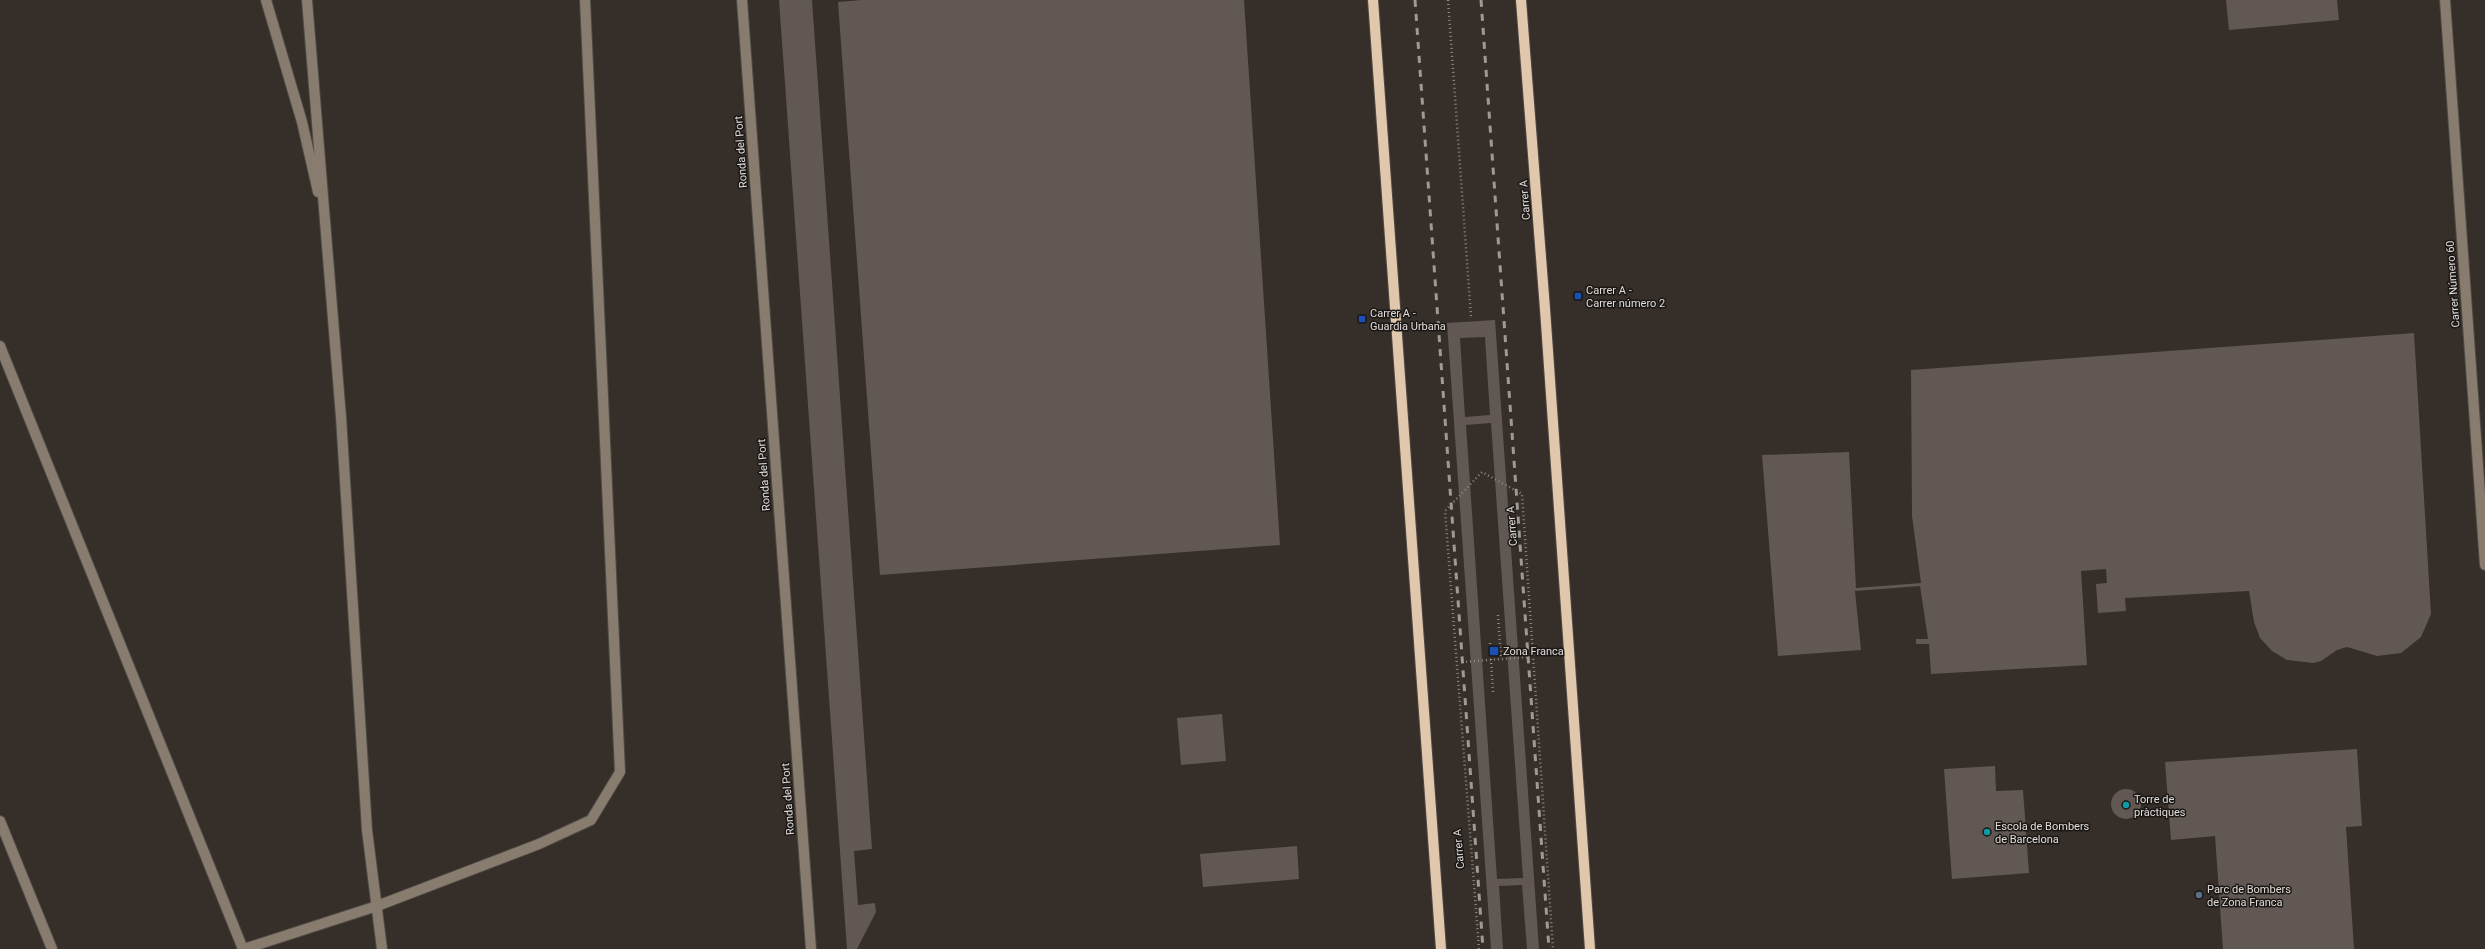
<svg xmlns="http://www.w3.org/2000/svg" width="2485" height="949" font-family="Roboto,sans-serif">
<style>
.building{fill:#615853;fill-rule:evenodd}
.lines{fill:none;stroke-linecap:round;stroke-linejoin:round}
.minor-casing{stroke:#504a45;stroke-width:12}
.major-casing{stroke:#504a45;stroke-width:12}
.path{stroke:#8d8783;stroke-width:2.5;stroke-dasharray:1 3;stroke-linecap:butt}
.minor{stroke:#887c6e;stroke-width:10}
.major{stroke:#e1c8ac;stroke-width:10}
.rail{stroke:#9f9995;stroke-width:3;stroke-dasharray:7 7;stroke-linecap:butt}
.transit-dot{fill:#1a4fb4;stroke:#1a1715;stroke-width:1.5}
.culture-dot{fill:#0f9aa8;stroke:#1a1715;stroke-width:1.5}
.service-dot{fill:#5c6f8a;stroke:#1a1715;stroke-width:1.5}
.labels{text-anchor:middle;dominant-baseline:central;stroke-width:3;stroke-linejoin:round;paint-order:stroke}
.street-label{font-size:11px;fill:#e0dbd8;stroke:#1a1715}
.poi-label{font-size:11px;fill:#e0dbd8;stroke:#1a1715;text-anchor:start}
</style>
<rect width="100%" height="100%" fill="#352e29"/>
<path class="building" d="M 779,0 L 812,0 L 872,849 L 854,851 L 858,905 L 875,903 L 876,912 L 857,949 L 847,949 Z
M 862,0 L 1244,0 L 1280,545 L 880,575 L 838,2 Z
M 2226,0 L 2337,0 L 2339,20 L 2229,30 Z
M 1495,320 L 1539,949 L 1527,949 L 1522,885 L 1499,886 L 1503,949 L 1491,949 L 1447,323 ZM 1485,337 L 1490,415 L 1465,417 L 1460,338 ZM 1491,423 L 1523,878 L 1497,879 L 1466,425 Z
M 2414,333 L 2431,614 L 2421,637 L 2401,653 L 2377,656 L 2347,647 L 2337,650 L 2321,661 L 2313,663 L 2287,660 L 2272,651 L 2260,638 L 2254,622 L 2249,591 L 2125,598 L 2126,611 L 2098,613 L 2096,584 L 2107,583 L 2106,569 L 2081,571 L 2087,665 L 1931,674 L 1929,644 L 1916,644 L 1916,639 L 1928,639 L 1920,586 L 1855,591 L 1861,650 L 1778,656 L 1762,455 L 1849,452 L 1856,588 L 1921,583 L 1912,516 L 1911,370 Z
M 1222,714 L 1226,761 L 1181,765 L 1177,718 Z
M 2357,749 L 2362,826 L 2346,827 L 2354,949 L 2223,949 L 2215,836 L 2171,840 L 2165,762 Z
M 1995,766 L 1996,791 L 2023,790 L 2029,873 L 1952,879 L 1944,769 Z
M2111 804a15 15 0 1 1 30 0a15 15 0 1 1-30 0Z
M 1297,846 L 1299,879 L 1203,887 L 1200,854 Z"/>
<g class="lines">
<defs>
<path id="minor" d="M 266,0 L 302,122 L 318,192
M 307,0 L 341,417 L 367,830 L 382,949
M 742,0 L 811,949
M 2445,0 L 2485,565
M 0,346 L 243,949
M 0,821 L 52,949
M 244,949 L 377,906 L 539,844 L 591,820 L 620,772 L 585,0"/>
<path id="major" d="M 1373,0 L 1441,949
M 1521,0 L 1545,309 L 1590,949"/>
</defs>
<use href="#minor" class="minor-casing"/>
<use href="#major" class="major-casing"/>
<path class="path" d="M 1448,0 L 1471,317
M 1498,615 L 1501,659
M 1490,643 L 1493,693
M 1462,662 L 1528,657
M 1479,949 L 1445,511 L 1482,472 L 1522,494 L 1553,949"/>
<use href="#minor" class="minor"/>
<use href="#major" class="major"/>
<path class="rail" d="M 1415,0 L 1483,949
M 1481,0 L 1549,949"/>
</g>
<g class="transit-dot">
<rect x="1574" y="292" width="8" height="8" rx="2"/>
<rect x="1358" y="315" width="8" height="8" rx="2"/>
<rect x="1489" y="646" width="10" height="10" rx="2"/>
</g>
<g class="culture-dot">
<circle cx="2126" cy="805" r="4"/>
<circle cx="1987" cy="832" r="4"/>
</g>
<circle class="service-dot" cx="2199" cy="895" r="4"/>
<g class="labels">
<g class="street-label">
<text transform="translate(741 152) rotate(-94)">Ronda del Port</text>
<text transform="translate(1525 200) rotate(-94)">Carrer A</text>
<text transform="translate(2453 284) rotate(-94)">Carrer Número 60</text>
<text transform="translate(764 475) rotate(-94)">Ronda del Port</text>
<text transform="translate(1512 526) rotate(-94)">Carrer A</text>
<text transform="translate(788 799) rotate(-94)">Ronda del Port</text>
<text transform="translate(1459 849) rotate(-95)">Carrer A</text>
</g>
<g class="poi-label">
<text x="1586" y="290">Carrer A -<tspan x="1586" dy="13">Carrer número 2</tspan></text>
<text x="1370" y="313">Carrer A -<tspan x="1370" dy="13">Guardia Urbana</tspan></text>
<text x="1503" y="651">Zona Franca</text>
<text x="2134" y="799">Torre de<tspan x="2134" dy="13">pràctiques</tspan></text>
<text x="1995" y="826">Escola de Bombers<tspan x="1995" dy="13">de Barcelona</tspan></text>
<text x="2207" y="889">Parc de Bombers<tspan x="2207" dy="13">de Zona Franca</tspan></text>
</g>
</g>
</svg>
